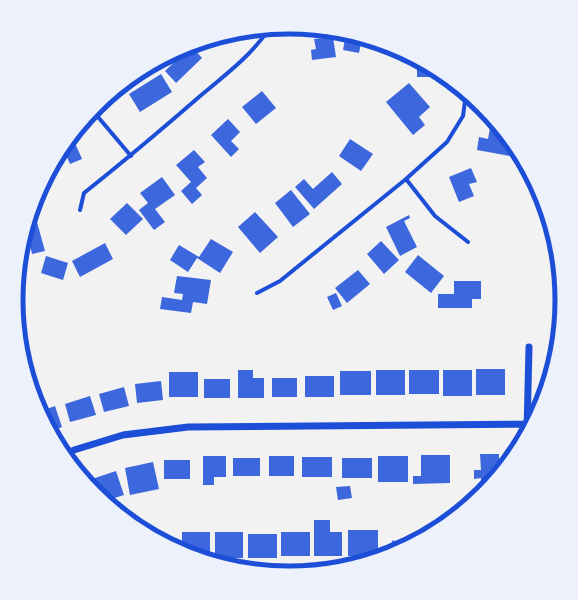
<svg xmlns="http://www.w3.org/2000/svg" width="578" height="600" font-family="'Golos Text',sans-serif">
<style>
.building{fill:#3d67dc}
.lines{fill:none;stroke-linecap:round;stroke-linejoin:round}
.minor{stroke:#1d4ed8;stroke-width:4}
.tertiary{stroke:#1d4ed8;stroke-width:7}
.rim{fill:none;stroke:#1d4ed8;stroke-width:5}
</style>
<rect width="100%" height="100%" fill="#f2f2f2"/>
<path class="building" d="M 346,33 L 362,38 L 359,53 L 343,50 Z
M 333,37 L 336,57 L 312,60 L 311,50 L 316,49 L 314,39 Z
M 191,46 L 202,58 L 176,83 L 165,71 Z
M 417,61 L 435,70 L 435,77 L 417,77 Z
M 161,74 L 172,92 L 140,112 L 129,94 Z
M 409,83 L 430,107 L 419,117 L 425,125 L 413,135 L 386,102 Z
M 262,91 L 276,108 L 256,124 L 242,107 Z
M 228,119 L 240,132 L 231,141 L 239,149 L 231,157 L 211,135 Z
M 491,123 L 496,124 L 512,144 L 510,156 L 477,150 L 479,137 L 488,139 Z
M 350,139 L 373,154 L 361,171 L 339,156 Z
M 75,143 L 82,159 L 70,164 L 63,148 Z
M 194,150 L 205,162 L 198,167 L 207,178 L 196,188 L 202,195 L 192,204 L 181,191 L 191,182 L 176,165 Z
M 471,168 L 477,182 L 469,184 L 474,196 L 459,202 L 449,177 Z
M 332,172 L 342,184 L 314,209 L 295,187 L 304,179 L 313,189 Z
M 162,177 L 175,195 L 155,209 L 165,222 L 154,230 L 139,210 L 148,203 L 140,193 Z
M 291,190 L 310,214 L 293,227 L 275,203 Z
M 38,193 L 38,212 L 32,212 L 37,195 Z
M 127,203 L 143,219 L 126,235 L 110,219 Z
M 255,212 L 278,237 L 260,253 L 238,227 Z
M 409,215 L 410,218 L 404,221 L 417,247 L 400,256 L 386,227 Z
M 37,222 L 45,251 L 32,254 L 29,240 L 23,241 L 28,224 Z
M 211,239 L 233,252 L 220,273 L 197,258 L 188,272 L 170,260 L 179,245 L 199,257 Z
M 381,241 L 399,260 L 384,274 L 367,254 Z
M 105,243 L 113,259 L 80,277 L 72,261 Z
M 418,255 L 444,276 L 431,293 L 405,272 Z
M 46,256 L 68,263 L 63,280 L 41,273 Z
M 358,270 L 370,284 L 347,303 L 335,288 Z
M 177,276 L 211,280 L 207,304 L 193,302 L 191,313 L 160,309 L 162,297 L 182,300 L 183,294 L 174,293 Z
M 454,281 L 481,281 L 481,299 L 472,299 L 472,308 L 438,308 L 438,294 L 454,294 Z
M 336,293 L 342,306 L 333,310 L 327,297 Z
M 476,369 L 505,369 L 505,395 L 476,395 Z
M 238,370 L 253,370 L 253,378 L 264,378 L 264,398 L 238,398 Z
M 376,370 L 405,370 L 405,395 L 376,395 Z
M 409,370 L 439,370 L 439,394 L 409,394 Z
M 443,370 L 472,370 L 472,396 L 443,396 Z
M 340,371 L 371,371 L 371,395 L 340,395 Z
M 169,372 L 198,372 L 198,397 L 169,397 Z
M 305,376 L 334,376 L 334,397 L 305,397 Z
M 272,378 L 297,378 L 297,397 L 272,397 Z
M 204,379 L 230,379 L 230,398 L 204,398 Z
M 161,381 L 163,400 L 137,403 L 135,384 Z
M 124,387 L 129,406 L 104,412 L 99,394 Z
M 90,396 L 96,415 L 70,422 L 65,404 Z
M 42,404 L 44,410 L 55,406 L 62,427 L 51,431 L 37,406 Z
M 480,454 L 499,454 L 499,472 L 492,481 L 481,481 L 481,478 L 474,479 L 474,470 L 481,470 Z
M 421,455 L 450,455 L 450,483 L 413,484 L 413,476 L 421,476 Z
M 203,456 L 226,456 L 226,477 L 214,477 L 214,485 L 203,485 Z
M 269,456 L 294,456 L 294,476 L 269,476 Z
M 378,456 L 408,456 L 408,482 L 378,482 Z
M 302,457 L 332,457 L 332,477 L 302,477 Z
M 233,458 L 260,458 L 260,476 L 233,476 Z
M 342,458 L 372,458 L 372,478 L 342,478 Z
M 164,460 L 190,460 L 190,479 L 164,479 Z
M 153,462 L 159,489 L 130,495 L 125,468 Z
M 116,471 L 124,495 L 105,501 L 92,488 L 89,480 Z
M 350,486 L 352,498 L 338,500 L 336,487 Z
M 482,486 L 488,486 L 482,493 Z
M 314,520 L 330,520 L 330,532 L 342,532 L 342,556 L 314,556 Z
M 348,530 L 378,530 L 378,553 L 362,553 L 362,556 L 348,556 Z
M 182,532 L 210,532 L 210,558 L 203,558 L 182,551 Z
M 215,532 L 243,532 L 243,558 L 215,558 Z
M 281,532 L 310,532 L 310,556 L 281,556 Z
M 248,534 L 277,534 L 277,558 L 248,558 Z
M 172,538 L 175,547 L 163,541 Z
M 393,540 L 404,546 L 393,552 L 385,555 Z"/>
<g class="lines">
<path class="minor" d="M 93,111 L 131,156
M 406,179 L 435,216 L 468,242
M 80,210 L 84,193 C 123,162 161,130 199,97 C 224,76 251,56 269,29
M 257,293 L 280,281 L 406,179 L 447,142 L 463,116 L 466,94"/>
<path class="tertiary" d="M 527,431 L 529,347
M 65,455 L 74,450 L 123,435 L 188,427 L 527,424"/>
</g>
<path d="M0 0H578V600H0ZM23 300a266 266 0 1 1 532 0a266 266 0 1 1-532 0Z" fill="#edf1fc" fill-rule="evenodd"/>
<path class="rim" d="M23 300a266 266 0 1 1 532 0a266 266 0 1 1-532 0Z"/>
</svg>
